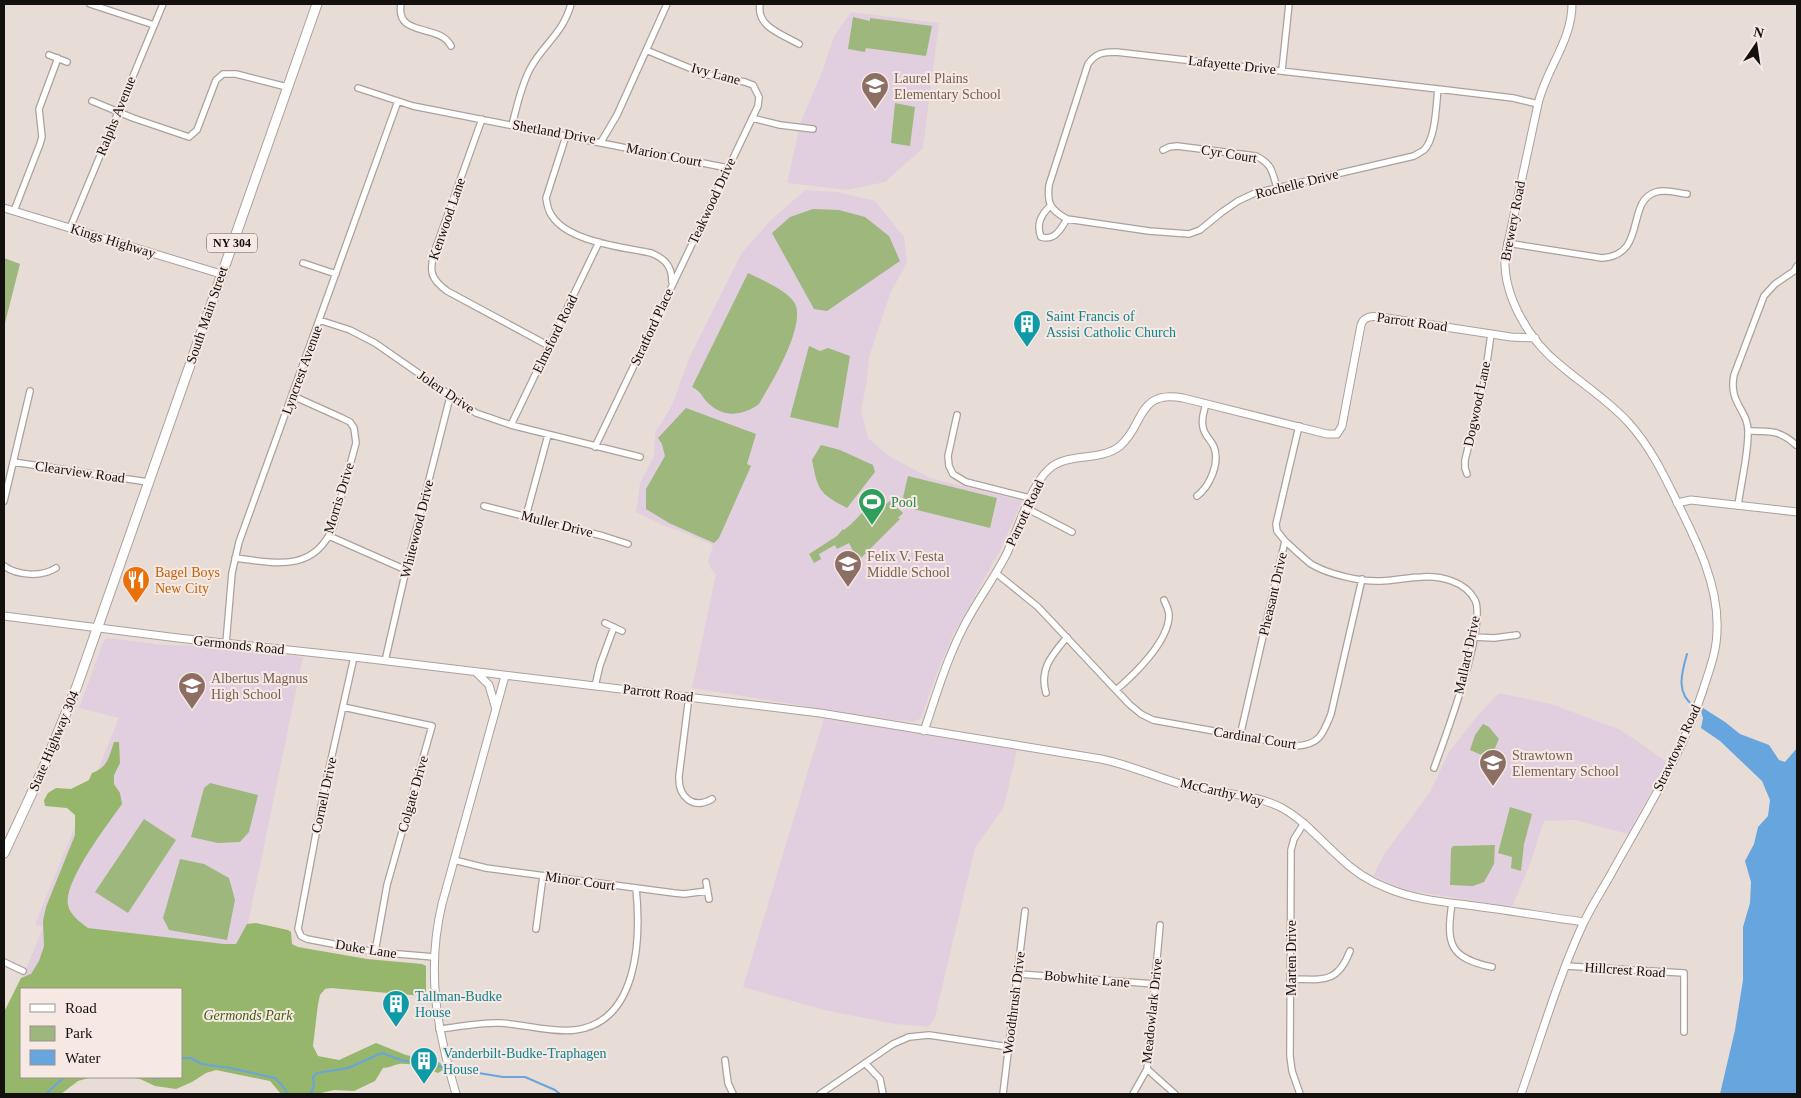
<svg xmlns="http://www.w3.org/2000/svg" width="1801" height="1098" font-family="'Times New Roman',serif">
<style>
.education{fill:#e1cfdf}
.green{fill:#9db77c}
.forest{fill:#96b66c}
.water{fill:#67a5de}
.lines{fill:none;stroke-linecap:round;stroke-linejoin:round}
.stream{stroke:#67a5de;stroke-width:2}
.minor-casing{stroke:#aca09b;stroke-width:8}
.tertiary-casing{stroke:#aca09b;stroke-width:9}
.primary-casing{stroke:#aca09b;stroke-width:11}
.minor{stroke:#fff;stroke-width:5.5}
.tertiary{stroke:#fff;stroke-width:7}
.primary{stroke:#fff;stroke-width:9}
.labels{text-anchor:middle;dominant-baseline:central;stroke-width:4;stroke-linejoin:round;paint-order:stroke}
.shield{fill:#f6e9e4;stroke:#58514e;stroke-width:1}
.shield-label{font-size:12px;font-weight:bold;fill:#14100e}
.street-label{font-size:14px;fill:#14100e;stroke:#f6e9e4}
.education-label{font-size:14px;fill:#785e54;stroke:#f6e9e4;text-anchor:start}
.culture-label{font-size:14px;fill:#0d838f;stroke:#f6e9e4;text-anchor:start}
.leisure-label{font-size:14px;fill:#27864d;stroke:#f6e9e4;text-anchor:start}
.food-label{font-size:14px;fill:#c56008;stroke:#f6e9e4;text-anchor:start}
.park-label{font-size:14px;font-style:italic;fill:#44600f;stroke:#f6e9e4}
</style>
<rect width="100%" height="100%" fill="#e8dcd7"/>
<path class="education" d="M 851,12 L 939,23 L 923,148 L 885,182 L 847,190 L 787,183 L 801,121 L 822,72 L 834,36 Z
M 805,190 L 838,192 L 875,201 L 904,237 L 907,262 L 890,294 L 869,357 L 867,380 L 861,411 L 868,438 L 889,456 L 930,478 L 1022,501 L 1002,547 L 953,635 L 938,670 L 921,718 L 915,722 L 893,720 L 692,688 L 716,574 L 711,569 L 708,562 L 713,545 L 688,534 L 665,526 L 636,512 L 640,483 L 654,456 L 655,433 L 672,405 L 690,356 L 741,254 L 769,222 Z
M 107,638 L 164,645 L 205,646 L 303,657 L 243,948 L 37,982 L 23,976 L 43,928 L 35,924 L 119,718 L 79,708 L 104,640 Z
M 1499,693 L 1551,704 L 1621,730 L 1667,762 L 1628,834 L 1575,820 L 1544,821 L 1530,864 L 1512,907 L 1413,891 L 1398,887 L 1373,876 L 1385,853 L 1430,792 L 1449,752 L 1478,715 Z
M 824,718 L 1017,750 L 1004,807 L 975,848 L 935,1017 L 929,1027 L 895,1024 L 824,1010 L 743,987 Z"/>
<path class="green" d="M 853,17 L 870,21 L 870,18 L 932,26 L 926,56 L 866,48 L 865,52 L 848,49 Z
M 895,103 L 915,107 L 910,146 L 891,143 Z
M 813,209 L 839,210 L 865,217 L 889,236 L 900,261 L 827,311 L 814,309 L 772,233 L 790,217 Z
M 4,258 L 20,264 L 4,327 Z
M 748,273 C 762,280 785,289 794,302 C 808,323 771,384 759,404 C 743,416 723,418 708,403 C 701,396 702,392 692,387 Z
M 809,346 L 820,351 L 828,348 L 850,356 L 838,428 L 790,417 Z
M 686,408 L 756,434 L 747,464 L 751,466 L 719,538 L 714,543 L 669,523 L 646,509 L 646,489 L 665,456 L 662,444 L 658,438 Z
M 821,445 L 840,450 L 873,465 L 875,472 L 847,508 C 819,493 818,491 812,460 Z
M 908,476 L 997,498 L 990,528 L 901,506 Z
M 879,491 L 881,496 L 880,501 L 885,505 L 890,501 L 903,513 L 898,518 L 900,519 L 858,561 L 849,543 L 837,549 L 835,545 L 819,554 L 821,559 L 814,563 L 809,554 L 837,536 L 843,529 L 844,530 C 858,519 868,506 879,491 Z
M 1483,724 L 1489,727 L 1499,739 L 1492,755 L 1486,757 L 1470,750 L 1475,735 Z
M 210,783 L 258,795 L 249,832 L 240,842 L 218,843 L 191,837 L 204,788 Z
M 1510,807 L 1532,814 L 1524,844 L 1521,871 L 1511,868 L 1512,857 L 1498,853 Z
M 144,819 L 176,840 L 128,913 L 95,892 Z
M 1495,845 L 1494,864 L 1484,882 L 1473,886 L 1450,885 L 1451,849 L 1453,846 Z
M 180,859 L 204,864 L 229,878 L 235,900 L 227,940 L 169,930 L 163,918 Z"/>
<path class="forest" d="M 114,742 L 119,742 L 120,763 L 114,775 L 114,784 L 120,793 L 122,804 C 108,824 63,882 68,905 C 70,915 80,922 88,928 L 224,944 L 236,944 L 247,924 L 256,923 L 288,930 L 291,932 L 292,944 L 298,947 L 367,959 L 422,964 L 426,966 L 426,994 L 423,996 L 331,988 L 325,989 L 320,995 L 318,1004 L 313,1046 L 318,1056 L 339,1060 L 376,1043 L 406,1055 L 439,1062 L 442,1065 L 443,1070 L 438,1073 C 425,1068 413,1063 399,1064 C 393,1065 389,1068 383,1068 L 375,1081 L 354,1091 L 334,1090 L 317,1094 L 281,1094 L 270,1081 L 216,1070 L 206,1073 L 192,1082 L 176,1089 L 155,1086 L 140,1079 L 127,1077 L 181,1077 L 181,989 L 21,989 L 21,1077 L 92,1077 L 78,1081 L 61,1094 L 4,1094 L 4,1012 L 21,978 L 31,974 L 39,961 L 44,946 L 43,921 L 46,907 L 75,835 L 75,815 L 67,808 L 45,806 L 44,800 L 48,793 L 56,788 L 71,789 L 89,780 L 92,773 C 108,767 109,757 114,742 Z"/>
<path class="water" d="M 1703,708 L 1725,722 L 1740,734 L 1769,745 L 1779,760 L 1785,762 L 1797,748 L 1797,1094 L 1720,1094 L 1735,1030 L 1743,980 L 1743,927 L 1750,903 L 1751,882 L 1745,861 L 1754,844 L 1758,827 L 1768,816 L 1770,800 L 1762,781 L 1720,741 L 1701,728 L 1703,718 L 1701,711 Z"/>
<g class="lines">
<path class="stream" d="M 1687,654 C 1682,672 1675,693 1694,706
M 181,1058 L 191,1058 L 202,1064 L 230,1068 L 275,1078 L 281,1084 L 288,1094
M 454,1069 L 503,1077 L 525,1077 L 555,1090 L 560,1094
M 151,1077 L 158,1078 L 162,1077
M 46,1094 L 64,1077
M 308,1094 L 311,1093 L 314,1086 L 313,1077 L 317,1073 L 348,1068 L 382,1053 L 401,1060 L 443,1067"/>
<defs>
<path id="minor" d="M 90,4 L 154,25
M 401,4 C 395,38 440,23 451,46
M 760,4 C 756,27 782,34 799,44
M 49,55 L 67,62
M 1282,70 L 1289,4
M 358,88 L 413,106 L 728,168
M 1438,89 C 1436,105 1436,138 1424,150 C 1421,152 1417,154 1414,156 L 1255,193 L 1238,201 L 1222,212 L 1200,230 L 1189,234 L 1149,231 L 1067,219 C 1050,210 1047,203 1049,185 L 1088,64 C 1096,53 1103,52 1116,52 L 1438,89 L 1513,98 L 1538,104
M 92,101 L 133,118 L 189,137 L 197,130 L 216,80 L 223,74 L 236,74 L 287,87
M 752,118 L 780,125 L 813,129
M 482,119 L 434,253 C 429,272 431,279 447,291 L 549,346
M 512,125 C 517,106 521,86 530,69 C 543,44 563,34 571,4
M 566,136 L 546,198 C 547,205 548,211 552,216 C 569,242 623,247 651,253 C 666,259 672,267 672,282
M 601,142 L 617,115 L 667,4
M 1163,150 L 1169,147 L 1177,146 L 1256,156 C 1272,164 1272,171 1277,188
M 1050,206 C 1041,215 1036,224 1041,237 C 1055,241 1060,230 1067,219
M 14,211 L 40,144 L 42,137 L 39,109 L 58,58
M 70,228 L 163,4
M 1507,243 L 1602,258 C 1648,255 1625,201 1656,192 C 1666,189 1677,193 1687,194
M 303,263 L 336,274
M 319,320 L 350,330 L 375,343 L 476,413 L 511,425 L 640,457
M 957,415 L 948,456 L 949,466 L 953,474 L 966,482 L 1030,498
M 511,425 L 599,242
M 1748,431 C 1769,431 1780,430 1796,445
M 595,447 L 758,106 L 759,97 L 753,85 L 745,82 L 704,74 L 646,50
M 13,462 L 148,482
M 1467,474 L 1465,468 L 1465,460 L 1484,383 L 1491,334
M 1197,496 C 1210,486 1220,463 1214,447 C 1211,440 1204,435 1203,427 C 1201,419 1204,411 1206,404
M 4,501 L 30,391
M 484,506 L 603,536 L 628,544
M 1738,506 C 1741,482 1748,456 1748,433 C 1749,410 1728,404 1734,375 L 1764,296 L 1775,284 L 1794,271 L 1797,266
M 1026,508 L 1072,532
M 526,516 L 548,435
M 329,536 L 406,570
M 1285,541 C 1294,549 1302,557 1311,564 C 1327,574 1361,582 1381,581 C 1394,581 1408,577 1422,577 C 1441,576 1465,581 1475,600 C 1487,626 1445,738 1434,768
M 235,558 C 274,563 314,573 333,527 L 356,443 L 354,428 L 350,422 L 342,418 L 293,396
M 4,566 C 18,576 42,577 56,568
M 996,573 L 1038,607 L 1129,704 L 1141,714 L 1153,720 L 1297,746 C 1320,744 1323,734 1331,714 L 1362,579
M 605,623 L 622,631
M 1473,637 L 1494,638 L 1517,635
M 226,643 L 232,573 L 239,542 L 398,101
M 354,657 L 324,791 L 298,929 L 301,936 L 307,939 L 375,952 L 434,957
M 385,661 L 406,570 L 450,397
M 595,686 L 600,665 L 614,627
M 1116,690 C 1135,674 1169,641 1169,615 C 1169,610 1166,605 1164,600
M 1046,693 C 1039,669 1052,655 1067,637
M 689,696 L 679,776 C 678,797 693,810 712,799
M 343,707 L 432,726 L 387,885 L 375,952
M 1240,736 L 1285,541 L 1277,531 L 1276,524 L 1299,426
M 454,860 L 486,868 L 674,893 L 684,894 L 707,891
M 706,882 L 709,899
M 1452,903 C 1446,944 1449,958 1492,967
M 536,929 L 543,876
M 4,962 L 23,971
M 1566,966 L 1684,973 L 1684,1032
M 1019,974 L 1155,984
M 1291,979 C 1322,979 1337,985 1350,951
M 439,1029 C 459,1027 480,1022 500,1023 C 523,1024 553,1033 575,1030 C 639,1022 641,937 636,888
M 725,1060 L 728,1083 L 733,1094
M 865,1063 L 880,1079 L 883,1094
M 1147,1069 L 1175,1094
M 820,1094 L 893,1044 L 909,1037 L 929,1035 L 1009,1047
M 1003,1094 L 1025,911
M 1133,1094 L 1147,1069 L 1160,925
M 1300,1094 L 1292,1071 L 1290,1056 L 1291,850 L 1294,839 L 1304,823"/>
<path id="tertiary" d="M 4,208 L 221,274
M 1677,503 L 1691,500 L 1797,512
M 4,616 L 178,638 L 354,657 L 820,713 L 1101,759 C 1131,765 1158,778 1187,786 C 1218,794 1253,793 1282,808 C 1304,820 1319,839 1337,855 C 1351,869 1368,881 1387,888 C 1415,900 1446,902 1475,906 C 1512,911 1548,917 1584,922
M 477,673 L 489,685 L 495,706
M 924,731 C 936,696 946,661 963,628 C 976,602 994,579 1007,553 C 1018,530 1030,486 1049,469 C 1067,452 1100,462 1120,446 C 1144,426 1137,389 1183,398 L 1327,434 L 1337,434 L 1342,426 L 1361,325 C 1364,316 1372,316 1380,317 L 1511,337 L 1535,338
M 456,1094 C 437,1030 426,971 442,904 L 505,676
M 1521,1094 C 1541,1037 1558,978 1583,924 C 1591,907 1602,890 1611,874 C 1644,814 1682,755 1703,690 C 1709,671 1717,651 1717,630 C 1719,586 1697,542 1678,504 C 1664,475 1650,446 1628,422 C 1608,400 1582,384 1559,364 C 1529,340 1503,296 1505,257 L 1538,104 C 1546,69 1572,41 1572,4"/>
<path id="primary" d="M 4,853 L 44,767 L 77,686 L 317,4"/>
</defs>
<use href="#minor" class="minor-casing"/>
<use href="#tertiary" class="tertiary-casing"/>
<use href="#primary" class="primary-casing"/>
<use href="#minor" class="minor"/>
<use href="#tertiary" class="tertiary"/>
<use href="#primary" class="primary"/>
</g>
<defs>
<symbol id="school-pin" viewBox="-11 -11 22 30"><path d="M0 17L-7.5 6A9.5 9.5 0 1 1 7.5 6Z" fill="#8d6e63" stroke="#f6e9e4"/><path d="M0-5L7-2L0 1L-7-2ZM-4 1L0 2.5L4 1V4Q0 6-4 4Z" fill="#fff"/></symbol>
<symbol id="building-pin" viewBox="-11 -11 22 30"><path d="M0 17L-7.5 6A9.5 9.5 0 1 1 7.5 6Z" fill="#0f9aa8" stroke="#f6e9e4"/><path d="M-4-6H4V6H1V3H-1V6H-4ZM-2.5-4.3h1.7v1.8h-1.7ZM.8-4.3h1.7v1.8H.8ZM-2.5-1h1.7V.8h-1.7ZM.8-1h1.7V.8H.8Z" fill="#fff"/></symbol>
<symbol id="stadium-pin" viewBox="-11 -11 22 30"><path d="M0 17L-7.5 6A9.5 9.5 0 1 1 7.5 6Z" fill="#2e9e5b" stroke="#f6e9e4"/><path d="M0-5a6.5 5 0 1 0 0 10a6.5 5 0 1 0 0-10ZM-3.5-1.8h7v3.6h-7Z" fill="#fff"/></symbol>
<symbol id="restaurant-pin" viewBox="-11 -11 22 30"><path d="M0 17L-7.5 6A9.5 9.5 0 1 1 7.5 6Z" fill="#e8710a" stroke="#f6e9e4"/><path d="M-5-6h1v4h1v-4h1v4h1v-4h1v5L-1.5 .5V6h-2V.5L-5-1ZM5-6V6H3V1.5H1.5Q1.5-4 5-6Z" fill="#fff"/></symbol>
</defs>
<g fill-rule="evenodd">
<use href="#school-pin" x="859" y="70" width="32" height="43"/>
<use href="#building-pin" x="1011" y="308" width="32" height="43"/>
<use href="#stadium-pin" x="856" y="486" width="32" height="43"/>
<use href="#school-pin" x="832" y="548" width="32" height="43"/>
<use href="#restaurant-pin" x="120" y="564" width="32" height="43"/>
<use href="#school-pin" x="176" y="670" width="32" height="43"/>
<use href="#school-pin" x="1477" y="747" width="32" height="43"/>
<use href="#building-pin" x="380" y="988" width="32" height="43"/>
<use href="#building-pin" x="408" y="1045" width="32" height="43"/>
</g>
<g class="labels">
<rect class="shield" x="207" y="233.5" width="50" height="19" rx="4"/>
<g class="shield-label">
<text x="232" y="243">NY 304</text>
</g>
<g class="street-label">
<text transform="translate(1232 65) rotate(6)">Lafayette Drive</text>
<text transform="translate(716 74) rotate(15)">Ivy Lane</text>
<text transform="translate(116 116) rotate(-68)">Ralphs Avenue</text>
<text transform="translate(554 132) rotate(10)">Shetland Drive</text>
<text transform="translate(1229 154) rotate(9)">Cyr Court</text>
<text transform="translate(664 155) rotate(11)">Marion Court</text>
<text transform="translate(1297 184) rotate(-14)">Rochelle Drive</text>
<text transform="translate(712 201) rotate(-65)">Teakwood Drive</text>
<text transform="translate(447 219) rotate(-71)">Kenwood Lane</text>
<text transform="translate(1513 221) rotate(-79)">Brewery Road</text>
<text transform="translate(113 241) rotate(17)">Kings Highway</text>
<text transform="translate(207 315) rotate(-71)">South Main Street</text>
<text transform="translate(1412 322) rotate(8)">Parrott Road</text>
<text transform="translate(652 327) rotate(-65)">Stratford Place</text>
<text transform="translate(555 334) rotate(-64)">Elmsford Road</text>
<text transform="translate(302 370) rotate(-70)">Lyncrest Avenue</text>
<text transform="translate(446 392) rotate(34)">Jolen Drive</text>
<text transform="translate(1477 404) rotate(-78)">Dogwood Lane</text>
<text transform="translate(80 472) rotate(8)">Clearview Road</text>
<text transform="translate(339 498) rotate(-73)">Morris Drive</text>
<text transform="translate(1025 513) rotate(-65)">Parrott Road</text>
<text transform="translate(557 524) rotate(14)">Muller Drive</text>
<text transform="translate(417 529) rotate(-76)">Whitewood Drive</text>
<text transform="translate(1273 594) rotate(-77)">Pheasant Drive</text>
<text transform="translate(239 645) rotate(6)">Germonds Road</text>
<text transform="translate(1467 655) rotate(-78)">Mallard Drive</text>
<text transform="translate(658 693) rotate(7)">Parrott Road</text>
<text transform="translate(1255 738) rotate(9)">Cardinal Court</text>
<text transform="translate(54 741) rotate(-67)">State Highway 304</text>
<text transform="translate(1677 748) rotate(-65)">Strawtown Road</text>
<text transform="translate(1222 792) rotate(13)">McCarthy Way</text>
<text transform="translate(413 794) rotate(-74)">Colgate Drive</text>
<text transform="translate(324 795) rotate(-78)">Cornell Drive</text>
<text transform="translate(580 881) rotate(8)">Minor Court</text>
<text transform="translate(366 949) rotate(9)">Duke Lane</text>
<text transform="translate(1291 958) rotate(-90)">Marten Drive</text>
<text transform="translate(1625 970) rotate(4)">Hillcrest Road</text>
<text transform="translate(1087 979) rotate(5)">Bobwhite Lane</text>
<text transform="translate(1014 1003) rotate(-83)">Woodthrush Drive</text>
<text transform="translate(1152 1011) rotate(-84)">Meadowlark Drive</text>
</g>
<g class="education-label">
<text x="894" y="78">Laurel Plains<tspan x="894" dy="16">Elementary School</tspan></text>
<text x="867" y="556">Felix V. Festa<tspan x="867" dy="16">Middle School</tspan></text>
<text x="211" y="678">Albertus Magnus<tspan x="211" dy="16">High School</tspan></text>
<text x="1512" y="755">Strawtown<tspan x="1512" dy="16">Elementary School</tspan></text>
</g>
<g class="culture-label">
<text x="1046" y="316">Saint Francis of<tspan x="1046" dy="16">Assisi Catholic Church</tspan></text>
<text x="415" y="996">Tallman-Budke<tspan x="415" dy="16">House</tspan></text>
<text x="443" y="1053">Vanderbilt-Budke-Traphagen<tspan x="443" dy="16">House</tspan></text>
</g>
<g class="leisure-label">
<text x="891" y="502">Pool</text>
</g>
<g class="food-label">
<text x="155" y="572">Bagel Boys<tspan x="155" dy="16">New City</tspan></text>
</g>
<g class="park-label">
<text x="248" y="1015">Germonds Park</text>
</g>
</g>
<rect width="1801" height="1098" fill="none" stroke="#14100e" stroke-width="10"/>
<rect x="20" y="988" width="162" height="90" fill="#f6e9e4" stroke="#9c928e"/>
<rect x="30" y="1004" width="25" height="8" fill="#ffffff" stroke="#9c928e"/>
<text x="65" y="1013" font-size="15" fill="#14100e">Road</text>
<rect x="30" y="1026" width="25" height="15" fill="#9db77c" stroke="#9c928e"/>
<text x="65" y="1038" font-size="15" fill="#14100e">Park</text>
<rect x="30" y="1050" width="25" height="15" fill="#67a5de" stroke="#9c928e"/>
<text x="65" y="1063" font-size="15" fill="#14100e">Water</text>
<g transform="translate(1756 45) rotate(13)" stroke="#f6e9e4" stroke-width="4" paint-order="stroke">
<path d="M0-4L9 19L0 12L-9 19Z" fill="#14100e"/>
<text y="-8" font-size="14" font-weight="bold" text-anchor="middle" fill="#14100e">N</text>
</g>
</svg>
